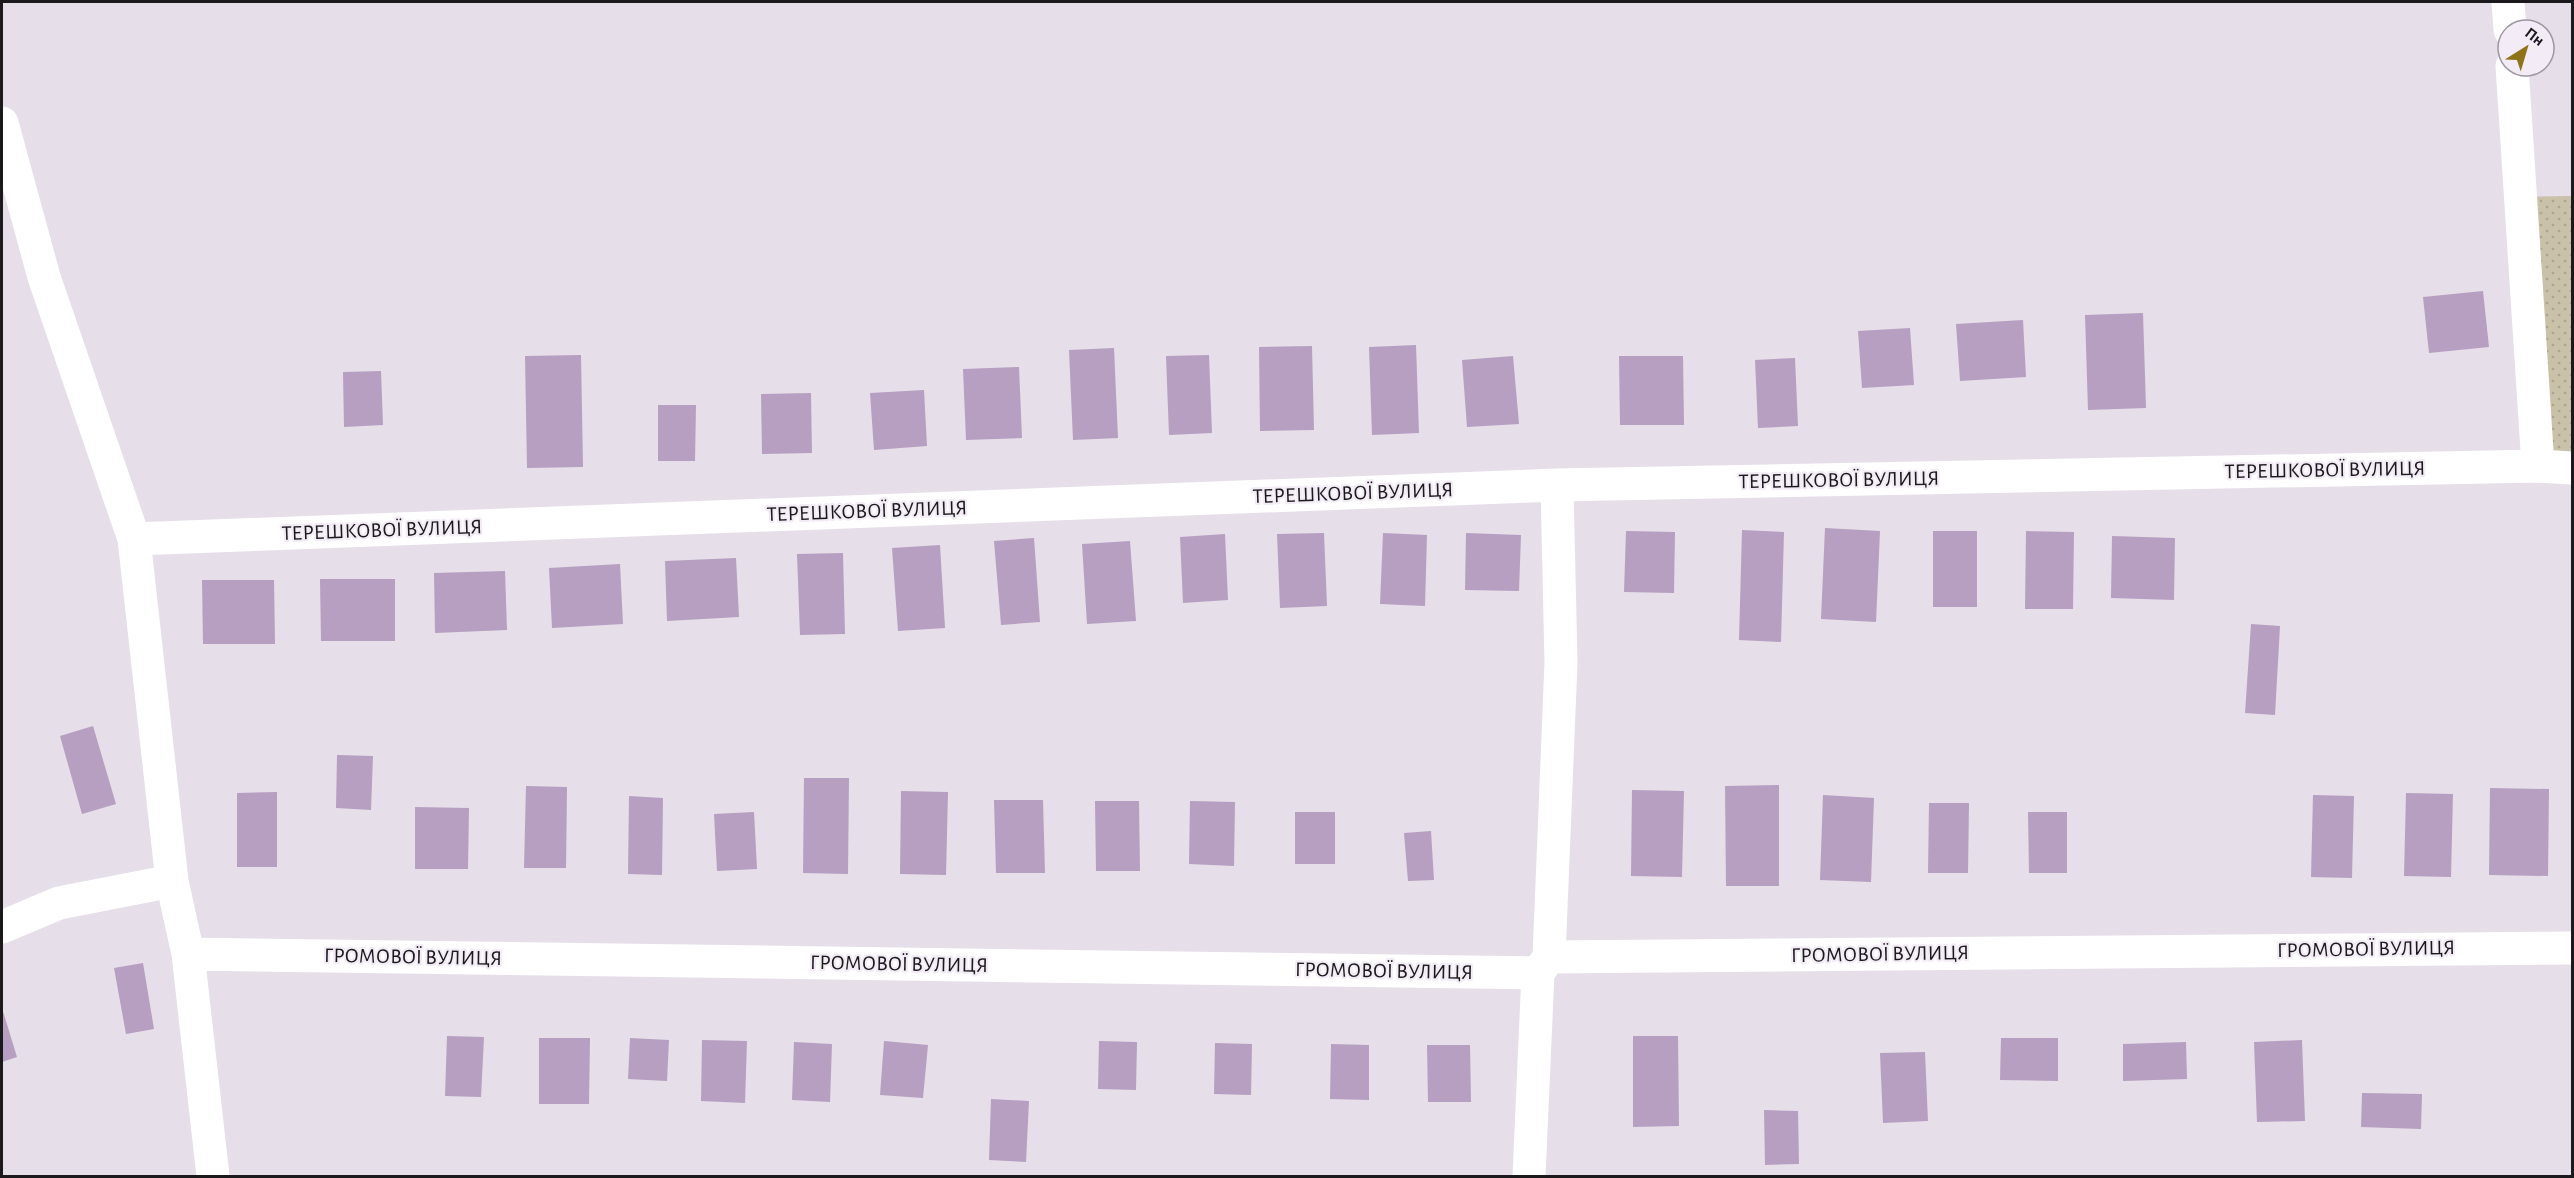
<svg xmlns="http://www.w3.org/2000/svg" width="2574" height="1178" font-family="'Alegreya Sans',sans-serif">
<style>
.grass{fill:url(#grass-dots)}
.building{fill:#b69fc0}
.lines{fill:none;stroke-linecap:round;stroke-linejoin:round}
.minor{stroke:#fff;stroke-width:33}
.labels{text-anchor:middle;dominant-baseline:central;stroke-width:4.5;stroke-linejoin:round;paint-order:stroke}
.street-label{font-size:21px;fill:#1b191c;stroke:#f3ebf6}
</style>
<defs>
<pattern id="grass-dots" width="8" height="8" patternUnits="userSpaceOnUse" patternTransform="scale(1.5)"><rect width="8" height="8" fill="#cac1a9"/><path d="M2 2h.1M6 6h.1" fill="none" stroke="#ada591" stroke-width="1.8" stroke-linecap="round"/></pattern>
</defs>
<rect width="100%" height="100%" fill="#e6dee9"/>
<path class="grass" d="M 2572,196 L 2572,468 L 2538,466 L 2520,197 Z"/>
<path class="building" d="M 2483,291 L 2489,347 L 2429,353 L 2423,297 Z
M 2143,313 L 2146,408 L 2088,410 L 2085,315 Z
M 2023,320 L 2026,377 L 1960,381 L 1956,324 Z
M 1910,328 L 1914,385 L 1862,388 L 1858,331 Z
M 1416,345 L 1419,433 L 1372,435 L 1369,347 Z
M 1312,346 L 1314,430 L 1260,431 L 1259,347 Z
M 1114,348 L 1118,438 L 1073,440 L 1069,350 Z
M 581,355 L 583,467 L 527,468 L 525,356 Z
M 1209,355 L 1212,433 L 1169,435 L 1166,356 Z
M 1513,356 L 1519,424 L 1467,427 L 1462,360 Z
M 1619,356 L 1683,356 L 1684,425 L 1620,425 Z
M 1795,358 L 1798,426 L 1758,428 L 1755,360 Z
M 1019,367 L 1022,438 L 966,440 L 963,369 Z
M 381,371 L 383,425 L 344,427 L 343,372 Z
M 924,390 L 927,446 L 874,450 L 870,393 Z
M 811,393 L 812,453 L 762,454 L 761,394 Z
M 658,405 L 696,405 L 695,461 L 658,461 Z
M 1825,528 L 1880,531 L 1876,622 L 1821,619 Z
M 1742,530 L 1784,532 L 1781,642 L 1739,640 Z
M 1626,531 L 1675,532 L 1674,593 L 1624,592 Z
M 1933,531 L 1977,531 L 1977,607 L 1933,607 Z
M 2026,531 L 2074,532 L 2073,609 L 2025,609 Z
M 1324,533 L 1327,606 L 1280,608 L 1277,534 Z
M 1383,533 L 1427,535 L 1425,606 L 1380,604 Z
M 1466,533 L 1521,535 L 1519,591 L 1465,590 Z
M 1225,534 L 1228,600 L 1183,603 L 1180,537 Z
M 2112,536 L 2175,538 L 2174,600 L 2111,598 Z
M 1034,538 L 1040,622 L 1001,625 L 994,541 Z
M 1130,541 L 1136,621 L 1087,624 L 1082,544 Z
M 940,545 L 945,628 L 898,631 L 892,548 Z
M 843,553 L 845,634 L 800,635 L 797,554 Z
M 736,558 L 739,617 L 667,621 L 665,561 Z
M 620,564 L 623,624 L 552,628 L 549,568 Z
M 505,571 L 507,630 L 435,633 L 434,573 Z
M 320,579 L 395,579 L 395,641 L 321,641 Z
M 202,580 L 274,580 L 275,644 L 203,644 Z
M 2251,624 L 2280,626 L 2275,715 L 2245,713 Z
M 93,726 L 116,804 L 82,814 L 60,736 Z
M 337,755 L 373,756 L 371,810 L 336,808 Z
M 804,778 L 849,778 L 848,874 L 803,873 Z
M 1779,785 L 1779,886 L 1726,886 L 1725,786 Z
M 526,786 L 567,787 L 566,868 L 524,868 Z
M 2490,788 L 2549,789 L 2548,876 L 2489,875 Z
M 1632,790 L 1684,791 L 1682,877 L 1631,876 Z
M 901,791 L 948,792 L 946,875 L 900,874 Z
M 277,792 L 277,867 L 237,867 L 237,793 Z
M 2406,793 L 2453,794 L 2451,877 L 2404,876 Z
M 1823,795 L 1874,798 L 1871,882 L 1820,880 Z
M 2313,795 L 2354,796 L 2352,878 L 2311,877 Z
M 629,796 L 663,798 L 662,875 L 628,874 Z
M 994,800 L 1043,800 L 1045,873 L 996,873 Z
M 1095,801 L 1139,801 L 1140,871 L 1096,871 Z
M 1190,801 L 1235,802 L 1234,866 L 1189,864 Z
M 1929,803 L 1969,803 L 1968,873 L 1928,873 Z
M 415,807 L 469,808 L 468,869 L 415,869 Z
M 754,812 L 757,869 L 717,871 L 714,814 Z
M 1295,812 L 1335,812 L 1335,864 L 1295,864 Z
M 2028,812 L 2067,812 L 2067,873 L 2029,873 Z
M 1431,831 L 1434,880 L 1408,881 L 1404,833 Z
M 143,963 L 154,1029 L 126,1034 L 114,968 Z
M 2,1008 L 17,1057 L 2,1062 Z
M 447,1036 L 484,1037 L 481,1097 L 445,1096 Z
M 1633,1036 L 1678,1036 L 1679,1126 L 1633,1127 Z
M 539,1038 L 590,1038 L 589,1104 L 539,1104 Z
M 630,1038 L 669,1040 L 667,1081 L 628,1079 Z
M 2001,1038 L 2058,1038 L 2058,1081 L 2000,1080 Z
M 702,1040 L 747,1041 L 745,1103 L 701,1101 Z
M 2302,1040 L 2305,1121 L 2257,1122 L 2254,1042 Z
M 884,1041 L 928,1045 L 923,1098 L 880,1095 Z
M 1099,1041 L 1137,1042 L 1136,1090 L 1098,1089 Z
M 794,1042 L 832,1044 L 830,1102 L 792,1100 Z
M 2186,1042 L 2187,1079 L 2123,1081 L 2123,1044 Z
M 1215,1043 L 1252,1044 L 1251,1095 L 1214,1094 Z
M 1331,1044 L 1369,1045 L 1369,1100 L 1330,1099 Z
M 1427,1045 L 1470,1045 L 1471,1102 L 1428,1102 Z
M 1925,1052 L 1928,1121 L 1883,1123 L 1880,1053 Z
M 2362,1093 L 2422,1094 L 2421,1129 L 2361,1127 Z
M 991,1099 L 1029,1101 L 1026,1162 L 989,1160 Z
M 1764,1110 L 1798,1111 L 1799,1164 L 1765,1165 Z"/>
<g class="lines">
<path class="minor" d="M 2508,2 L 2510,30
M 2512,66 L 2538,466
M 2,123 L 44,277 L 134,539 L 172,881 L 188,954 L 213,1176
M 134,539 L 1557,485 L 2538,466 L 2572,468
M 2,927 L 59,903 L 172,881
M 188,954 L 1538,973 L 1549,957 L 2572,948
M 1549,957 L 1561,663 L 1557,485
M 1529,1176 L 1538,973"/>
</g>
<g class="labels">
<g class="street-label">
<text transform="translate(2325 470) rotate(-1)">ТЕРЕШКОВОЇ ВУЛИЦЯ</text>
<text transform="translate(1839 480) rotate(-1)">ТЕРЕШКОВОЇ ВУЛИЦЯ</text>
<text transform="translate(1353 493) rotate(-2)">ТЕРЕШКОВОЇ ВУЛИЦЯ</text>
<text transform="translate(867 511) rotate(-2)">ТЕРЕШКОВОЇ ВУЛИЦЯ</text>
<text transform="translate(382 530) rotate(-2)">ТЕРЕШКОВОЇ ВУЛИЦЯ</text>
<text transform="translate(2366 949) rotate(-1)">ГРОМОВОЇ ВУЛИЦЯ</text>
<text transform="translate(1880 954) rotate(-1)">ГРОМОВОЇ ВУЛИЦЯ</text>
<text transform="translate(413 957) rotate(1)">ГРОМОВОЇ ВУЛИЦЯ</text>
<text transform="translate(899 964) rotate(1)">ГРОМОВОЇ ВУЛИЦЯ</text>
<text transform="translate(1384 971) rotate(1)">ГРОМОВОЇ ВУЛИЦЯ</text>
</g>
</g>
<rect width="2574" height="1178" fill="none" stroke="#1b191c" stroke-width="6"/>
<g transform="translate(2526 48) rotate(37)"><circle r="28" fill="#f3ebf6" stroke="#9d979f" stroke-width="1.5"/>
<path d="M0-4.5L10 22L0 15L-10 22Z" fill="#8f7318"/>
<text y="-9" font-size="16" font-weight="bold" text-anchor="middle" fill="#1b191c">Пн</text>
</g>
</svg>
